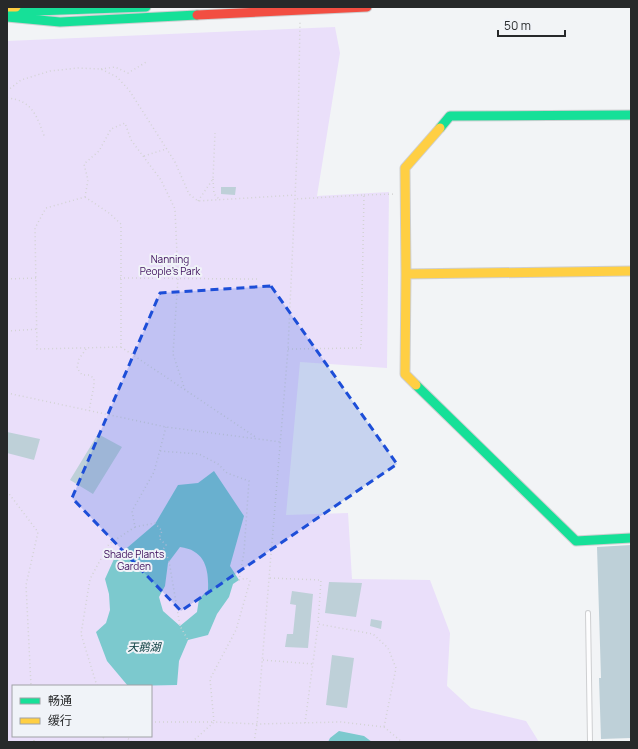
<svg xmlns="http://www.w3.org/2000/svg" width="638" height="749" font-family="Manrope,'Noto Sans SC',sans-serif">
<style>
.green{fill:#eadffa;fill-rule:evenodd}
.water{fill:#7cc9ce;fill-rule:evenodd}
.building{fill:#bed0d8}
.lines{fill:none;stroke-linecap:round;stroke-linejoin:round}
.lane-casing{stroke:#cecfd1;stroke-width:6}
.fast-casing{stroke:#cecfd1;stroke-width:11}
.slow-casing{stroke:#cecfd1;stroke-width:11}
.jam-casing{stroke:#cecfd1;stroke-width:11}
.path{stroke:#d3d3d4;stroke-width:1.5;stroke-dasharray:1 3;stroke-linecap:butt}
.lane{stroke:#fdfdfe;stroke-width:4}
.fast{stroke:#16e098;stroke-width:9}
.slow{stroke:#ffcf43;stroke-width:9}
.jam{stroke:#f24e42;stroke-width:9}
.marked{fill:#1d4ed8;fill-opacity:0.2;stroke:#1d4ed8;stroke-width:3;stroke-dasharray:8 5;stroke-linejoin:round}
.labels{text-anchor:middle;dominant-baseline:central;stroke-width:4;stroke-linejoin:round;paint-order:stroke}
.park-label{font-size:10px;fill:#3c0e5b;stroke:#f0f3f8}
.water-label{font-size:11px;font-style:italic;fill:#003638;stroke:#f0f3f8}
</style>
<rect width="100%" height="100%" fill="#f2f4f6"/>
<path class="green" d="M 335,27 L 340,53 L 317,196 L 389,192 L 387,368 L 300,362 L 286,515 L 348,513 L 352,579 L 430,580 L 450,633 L 447,686 L 471,708 L 526,721 L 539,742 L 7,742 L 7,41 ZM 13,686 L 151,686 L 151,736 L 13,736 Z"/>
<path class="water" d="M 214,471 L 244,516 L 230,566 L 239,580 L 233,584 L 229,597 L 217,614 L 208,635 L 188,640 L 179,661 L 177,685 L 128,686 L 107,661 L 96,632 L 106,623 L 110,610 L 109,594 L 105,579 L 114,559 L 155,524 L 178,485 L 198,483 ZM 180,547 C 205,550 209,569 208,590 L 199,599 L 197,612 L 180,626 L 163,611 L 159,597 L 165,586 L 168,563 Z
M 339,731 L 364,736 L 372,742 L 328,742 L 330,738 Z"/>
<path class="building" d="M 221,187 L 236,187 L 235,195 L 221,194 Z
M 7,432 L 40,439 L 34,460 L 7,453 Z
M 98,434 L 122,447 L 93,494 L 70,480 Z
M 631,545 L 631,738 L 601,739 L 599,678 L 601,678 L 597,547 Z
M 329,582 L 362,583 L 356,617 L 325,613 Z
M 292,591 L 313,594 L 308,648 L 285,647 L 287,634 L 293,634 L 296,605 L 290,604 Z
M 371,619 L 382,621 L 381,629 L 370,626 Z
M 332,655 L 354,658 L 347,708 L 326,705 Z"/>
<g class="lines">
<defs>
<path id="lane" d="M 588,613 L 590,742"/>
<path id="fast" d="M 7,12 L 146,7
M 7,17 L 60,22 L 197,15
M 440,128 L 450,116 L 631,115
M 416,385 L 576,541 L 631,538"/>
<path id="slow" d="M 7,7 L 16,7
M 406,274 L 405,168 L 440,128
M 416,385 L 405,374 L 406,274 L 631,271"/>
<path id="jam" d="M 197,15 L 367,7"/>
</defs>
<use href="#lane" class="lane-casing"/>
<use href="#fast" class="fast-casing"/>
<use href="#slow" class="slow-casing"/>
<use href="#jam" class="jam-casing"/>
<path class="path" d="M 101,69 L 115,67 L 128,73 L 148,61
M 7,91 L 21,80 L 50,71 L 78,68 L 101,69 L 117,77 L 129,90 L 175,162 L 189,194 L 198,201 L 295,195
M 7,98 C 33,100 37,117 45,138
M 144,156 L 166,149
M 213,179 L 214,194 L 219,199
M 364,195 L 396,194
M 85,197 L 109,213 L 121,224 L 121,347 L 37,349 L 35,228 L 46,208 Z
M 85,197 L 88,180 L 84,164 L 99,151 L 111,129 L 125,123 L 131,140 L 161,180 L 175,209 L 178,278 L 173,354 L 185,390
M 198,201 L 213,179 L 215,133
M 120,278 L 257,279
M 7,279 L 37,278
M 7,331 L 38,329
M 121,347 L 257,438
M 86,349 L 79,359 L 77,368 L 82,375 L 89,375 L 94,378 L 94,385 L 89,411
M 288,349 L 361,348 L 364,195 L 295,199
M 7,393 L 166,427 L 281,442
M 7,491 L 38,532 L 26,585 L 31,686
M 135,527 L 155,523 L 162,531 L 159,538 L 166,545 L 162,551 L 167,556 L 169,561 L 180,626 L 188,640
M 270,578 L 321,580 L 318,624 L 373,634 L 388,648 L 396,668 L 384,727
M 263,660 L 313,664
M 97,686 L 81,634 L 90,579 L 109,544 L 135,527 L 132,511 L 154,472 L 166,427
M 151,722 L 214,722 L 210,679 L 236,630 L 250,581 L 246,578 L 239,580 L 244,552 L 249,481 L 227,473 L 218,464 L 199,454 L 160,451
M 305,723 L 318,625
M 34,736 L 34,742
M 125,736 L 132,742
M 102,742 L 104,736
M 192,742 L 214,722 L 257,724 L 341,722 L 384,727 L 402,742
M 254,742 L 257,724 L 288,349 L 298,131 L 300,21"/>
<use href="#lane" class="lane"/>
<use href="#fast" class="fast"/>
<use href="#slow" class="slow"/>
<use href="#jam" class="jam"/>
</g>
<path class="marked" d="M 271,286 L 397,464 L 181,611 L 72,498 L 160,293 Z"/>
<g class="labels">
<g class="park-label">
<text x="170" y="259">Nanning<tspan x="170" dy="12">People's Park</tspan></text>
<text x="134" y="554">Shade Plants<tspan x="134" dy="12">Garden</tspan></text>
</g>
<g class="water-label">
<text x="144" y="646">天鹅湖</text>
</g>
</g>
<rect width="638" height="749" fill="none" stroke="#27292a" stroke-width="16"/>
<rect x="12" y="685" width="140" height="52" fill="#f0f3f8" stroke="#a0a2a6"/>
<rect x="20" y="698" width="20" height="6" fill="#16e098" stroke="#a0a2a6"/>
<text x="48" y="705" font-size="12" fill="#27292a">畅通</text>
<rect x="20" y="718" width="20" height="6" fill="#ffcf43" stroke="#a0a2a6"/>
<text x="48" y="725" font-size="12" fill="#27292a">缓行</text>
<path d="M498 30v6h67v-6" fill="none" stroke="#27292a" stroke-width="2"/>
<text x="504" y="30" font-size="12" fill="#27292a" stroke="#f0f3f8" stroke-width="3" paint-order="stroke">50 m</text>
</svg>
